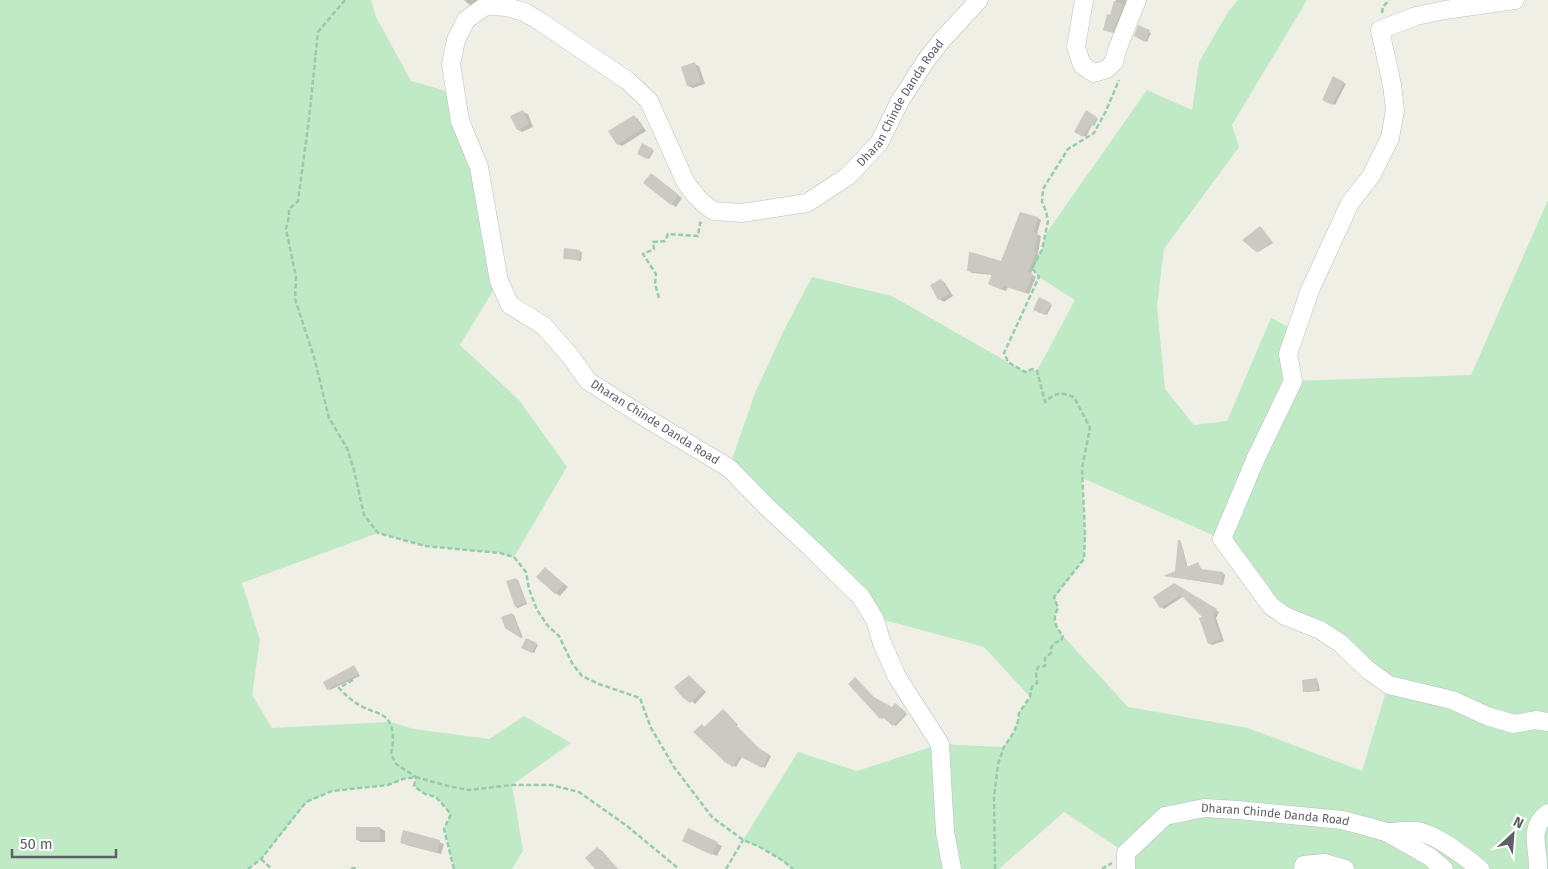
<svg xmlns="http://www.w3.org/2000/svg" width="1548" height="869" font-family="'Fira Sans',sans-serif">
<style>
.green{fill:#c0e9c6;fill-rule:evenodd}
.shadow{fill:#0003}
.building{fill:#cbcac2}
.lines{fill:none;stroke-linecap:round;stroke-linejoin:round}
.minor-casing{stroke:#bcbec5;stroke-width:19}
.path{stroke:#98cbae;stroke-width:2.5;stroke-dasharray:5 2.5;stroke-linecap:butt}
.minor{stroke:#fff;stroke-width:18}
.labels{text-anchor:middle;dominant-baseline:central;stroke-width:4.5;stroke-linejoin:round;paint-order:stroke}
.street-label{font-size:12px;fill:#5d6067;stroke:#fff}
</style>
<rect width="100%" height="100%" fill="#f0efe5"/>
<path class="green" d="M 0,0 L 371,0 L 376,17 L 411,81 L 457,94 L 499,281 L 460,345 L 519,400 L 567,467 L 514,557 L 500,553 L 425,546 L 378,533 L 242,583 L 260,640 L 252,695 L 272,728 L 390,722 L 414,729 L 489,739 L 524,716 L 571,743 L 512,785 L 523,851 L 512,869 L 454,869 L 444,829 L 451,814 L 436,797 L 425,794 L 414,786 L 416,777 L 403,779 L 388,785 L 332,791 L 307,802 L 261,859 L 248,869 L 0,869 Z
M 1238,0 L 1307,0 L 1232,125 L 1239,147 L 1164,249 L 1157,306 L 1165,389 L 1194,425 L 1227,421 L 1271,318 L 1296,331 L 1293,381 L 1471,375 L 1548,200 L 1548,869 L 1126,869 L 1126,853 L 1064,812 L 999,869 L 793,869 C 777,856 761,847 743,840 L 798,752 L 857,771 L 940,744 L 1004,747 L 1014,732 L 1018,721 L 1019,713 L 1030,697 L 984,647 L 873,617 L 729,468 L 755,393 L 784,330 L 812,277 L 892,296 L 1025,372 L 1032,369 L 1037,371 L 1075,300 L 1039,277 L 1032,268 L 1042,250 L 1045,235 L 1147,90 L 1192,110 L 1199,62 L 1228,12 ZM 1082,478 L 1222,539 L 1285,616 L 1388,685 L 1362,771 L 1248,728 L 1128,707 L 1063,636 C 1055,626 1052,620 1058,608 L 1055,597 L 1084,559 L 1085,534 Z"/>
<path class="shadow" d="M 464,0 L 481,0 L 472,7 Z
M 1116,0 L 1129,0 L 1116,33 L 1107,31 Z
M 1139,27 L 1151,33 L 1147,42 L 1135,36 Z
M 694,64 L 699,66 L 705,84 L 693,88 L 688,86 Z
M 1334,78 L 1346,84 L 1335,105 L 1324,99 Z
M 523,112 L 528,114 L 533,127 L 522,132 L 517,129 Z
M 1086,112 L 1098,119 L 1094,126 L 1092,125 L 1086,137 L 1075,131 Z
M 634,116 L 638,119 L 646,131 L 622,146 L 618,144 Z
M 643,145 L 654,151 L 649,159 L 638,153 Z
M 655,177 L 682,198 L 676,207 L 671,204 Z
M 1038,218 L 1041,220 L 1037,234 L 1041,236 L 1038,254 L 1039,255 L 1031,274 L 1036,277 L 1029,294 L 1008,287 L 1006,291 L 993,286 L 993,275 L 972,273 L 968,270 L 1002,263 Z
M 1261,227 L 1273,243 L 1258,252 L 1256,251 Z
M 565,250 L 582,252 L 581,261 L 564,258 Z
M 941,280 L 945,283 L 953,296 L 944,302 L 939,299 Z
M 1039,299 L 1052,305 L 1047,315 L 1035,309 Z
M 1179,541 L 1181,542 L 1188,568 L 1198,564 L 1202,570 L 1223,573 L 1225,575 L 1223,585 L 1166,576 L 1176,572 Z
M 545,568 L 568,587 L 560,596 L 555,593 Z
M 516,579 L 518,580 L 527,604 L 518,608 L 516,607 L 508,582 Z
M 1174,584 L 1219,612 L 1216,618 L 1224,641 L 1212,645 L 1209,643 L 1205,618 L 1184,596 L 1164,609 L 1161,607 L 1154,597 Z
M 512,614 L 514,615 L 523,638 L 506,628 Z
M 527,640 L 538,645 L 534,653 L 523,648 Z
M 354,667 L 360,676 L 330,690 L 328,689 Z
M 689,676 L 706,692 L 695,704 L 676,687 Z
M 1316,680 L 1318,681 L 1320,691 L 1306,692 L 1304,691 Z
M 849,684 L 892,709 L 897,706 L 907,714 L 896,726 L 884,716 L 882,719 L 881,718 Z
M 726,712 L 738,725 L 736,726 L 762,752 L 771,756 L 765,768 L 742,757 L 736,767 L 724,761 L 702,726 L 704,727 Z
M 357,828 L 380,828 L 385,831 L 385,842 L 361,842 L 357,840 Z
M 688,830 L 722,846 L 717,856 L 688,843 Z
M 402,842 L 439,842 L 444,844 L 441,854 L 406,845 Z
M 597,848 L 602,851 L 618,869 L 597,869 Z"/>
<path class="building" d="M 1114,1 L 1124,4 L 1113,33 L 1103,30 L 1107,14 L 1110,15 Z
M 1138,25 L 1150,30 L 1145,42 L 1134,36 Z
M 695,62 L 701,82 L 687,86 L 681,67 Z
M 1333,76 L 1344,82 L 1332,105 L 1322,100 Z
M 523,110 L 529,124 L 517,130 L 510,116 Z
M 1086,110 L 1097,117 L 1092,126 L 1090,125 L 1083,137 L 1074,132 Z
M 634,115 L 643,128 L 617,145 L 608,131 Z
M 642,143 L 653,149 L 647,159 L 637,154 Z
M 651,173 L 679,195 L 671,205 L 643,183 Z
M 1020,212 L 1038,217 L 1034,232 L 1038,233 L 1034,251 L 1036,252 L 1028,272 L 1033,274 L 1025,293 L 1004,286 L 1002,290 L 988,284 L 992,274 L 967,271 L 969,252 L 974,253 L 1001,261 Z
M 1260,226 L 1272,242 L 1256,252 L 1242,240 Z
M 564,248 L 580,250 L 579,260 L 563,259 Z
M 941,279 L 949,294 L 938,300 L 930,285 Z
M 1039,297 L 1051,303 L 1045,315 L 1033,310 Z
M 1178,540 L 1180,540 L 1187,567 L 1198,562 L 1201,569 L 1223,572 L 1222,584 L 1163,576 L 1175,571 Z
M 545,567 L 564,584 L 555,594 L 536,577 Z
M 516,578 L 526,603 L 515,607 L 506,581 Z
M 1174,583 L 1217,609 L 1213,616 L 1221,639 L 1208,644 L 1199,618 L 1202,617 L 1181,595 L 1160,608 L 1153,597 Z
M 512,613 L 522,639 L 505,628 L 501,617 Z
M 526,638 L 537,643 L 532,653 L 521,648 Z
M 354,665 L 359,674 L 327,690 L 323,682 Z
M 689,675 L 704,690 L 690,703 L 682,697 L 674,687 Z
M 855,677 L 874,697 L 892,707 L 895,703 L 906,712 L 893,726 L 881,716 L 880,719 L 848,684 Z
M 1317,678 L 1318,690 L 1303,692 L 1302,680 Z
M 723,709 L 736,723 L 735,724 L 760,749 L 769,754 L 762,768 L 739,756 L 733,767 L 723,761 L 723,760 L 693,732 L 702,724 L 704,727 Z
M 356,827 L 380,827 L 380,840 L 356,840 Z
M 688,828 L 718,842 L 712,855 L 682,841 Z
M 403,830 L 440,840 L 437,853 L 400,843 Z
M 597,847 L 618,869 L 595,869 L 585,858 Z"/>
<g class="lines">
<defs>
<g id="minor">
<path d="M 1084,0 L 1076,47 L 1082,65 L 1094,73 L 1107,69 L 1114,62 L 1117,50 L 1137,0"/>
<path d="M 1515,0 L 1445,10 L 1416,16 L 1380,30 L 1392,85 L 1395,110 L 1390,138 L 1371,176 L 1350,203 L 1310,290 L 1288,354 L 1293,381 L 1255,460 L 1222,539 L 1271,606 L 1285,616 L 1320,630 L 1340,643 L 1368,670 L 1389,685 L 1452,700 L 1487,716 L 1514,724 L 1536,720 L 1548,722"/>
<path d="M 1387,832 C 1396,832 1406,830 1415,831 C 1435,833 1464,856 1480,869"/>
<path id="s1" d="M 952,869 L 945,832 L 940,744 L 897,677 L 882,643 L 875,620 L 861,597 L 811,548 L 766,506 L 729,468 L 646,418 L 588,381 L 571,357 L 544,326 L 510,305 L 499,281 L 479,167 L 460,121 L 451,64 L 456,40 L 466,20 L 484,7 L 490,6 L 507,7 L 524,12 L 541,22 L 628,81 L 649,101 L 686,183 L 696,196 L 705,205 L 714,211 L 742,213 L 807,203 L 848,176 L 879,143 L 900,101 L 927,59 L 942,40 L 979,0"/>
<path id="s2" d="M 1126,869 L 1126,853 L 1165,816 L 1204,808 L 1238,810 L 1342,820 L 1365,826 L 1386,832 L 1430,857 L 1444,869"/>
<path d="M 1303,869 L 1304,865 L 1324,863 L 1345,869"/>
<path d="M 1538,869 C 1539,848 1527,829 1548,813"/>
</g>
</defs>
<use href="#minor" class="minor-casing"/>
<path class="path" d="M 345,0 L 318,32 L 309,119 L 298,201 L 289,209 L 289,216 L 286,229 L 296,277 L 295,299 L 314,357 L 329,418 L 347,448 L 354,470 L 364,515 L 378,533 L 425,546 L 500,553 L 514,557 L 526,572 L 529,589 L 537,610 L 548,626 L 559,636 L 572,663 L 582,676 L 599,684 L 640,698 L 651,728 L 664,750 L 674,767 L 712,817 L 743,840 L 758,846 L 782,860 L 793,869
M 1382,13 L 1383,7 L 1389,0
M 659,298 L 655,284 L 656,274 L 643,254 L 654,249 L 653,242 L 665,241 L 668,234 L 698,236 L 700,223 L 703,222
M 353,680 L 339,688 C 347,697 356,704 367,709 C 372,711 377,712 382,715 C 395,722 394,741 391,754 L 396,764 L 416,777 L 414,786 L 425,794 L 436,797 L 451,814 L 444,829 L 454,869
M 261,859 L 272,869
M 248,869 L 261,859 L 306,802 L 332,791 L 388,785 L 403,779 L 416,777 L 448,786 L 469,790 L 512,785 L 551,785 L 579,792 L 627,826 L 679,869
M 351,869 L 353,868 L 358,869
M 726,869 L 743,840
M 995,869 L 994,797 L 998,764 L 1004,747 L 1014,732 L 1018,721 L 1019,713 L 1030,697 L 1032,687 L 1037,683 L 1036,673 L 1038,667 L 1045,666 L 1045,658 L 1051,653 L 1051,648 L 1054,643 L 1061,641 L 1063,636 C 1055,626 1052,620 1058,608 L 1054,597 L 1084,559 L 1085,534 L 1082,468 L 1090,428 L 1074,397 C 1059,392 1057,392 1045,402 L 1037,371 L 1032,369 L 1025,372 L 1008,362 L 1004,353 L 1039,277 L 1032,268 L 1042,250 L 1048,221 L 1046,211 L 1042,202 L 1043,189 L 1068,149 L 1094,133 L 1106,111 L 1119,80
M 1102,869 L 1112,863"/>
<use href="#minor" class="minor"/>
</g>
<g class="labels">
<g class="street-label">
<text stroke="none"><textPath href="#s1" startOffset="1631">Dharan Chinde Danda Road</textPath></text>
<text transform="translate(655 422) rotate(32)">Dharan Chinde Danda Road</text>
<text stroke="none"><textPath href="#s2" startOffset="181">Dharan Chinde Danda Road</textPath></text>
</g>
</g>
<g transform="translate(1513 834) rotate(26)" stroke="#ffffff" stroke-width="4" paint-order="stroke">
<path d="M0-4L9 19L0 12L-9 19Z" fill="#5d6067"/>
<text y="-8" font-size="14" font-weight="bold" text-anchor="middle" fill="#5d6067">N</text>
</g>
<path d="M12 849v8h104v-8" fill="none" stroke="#5d6067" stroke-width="2.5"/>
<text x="20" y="849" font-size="15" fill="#5d6067" stroke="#ffffff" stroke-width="4" paint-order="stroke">50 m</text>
</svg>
